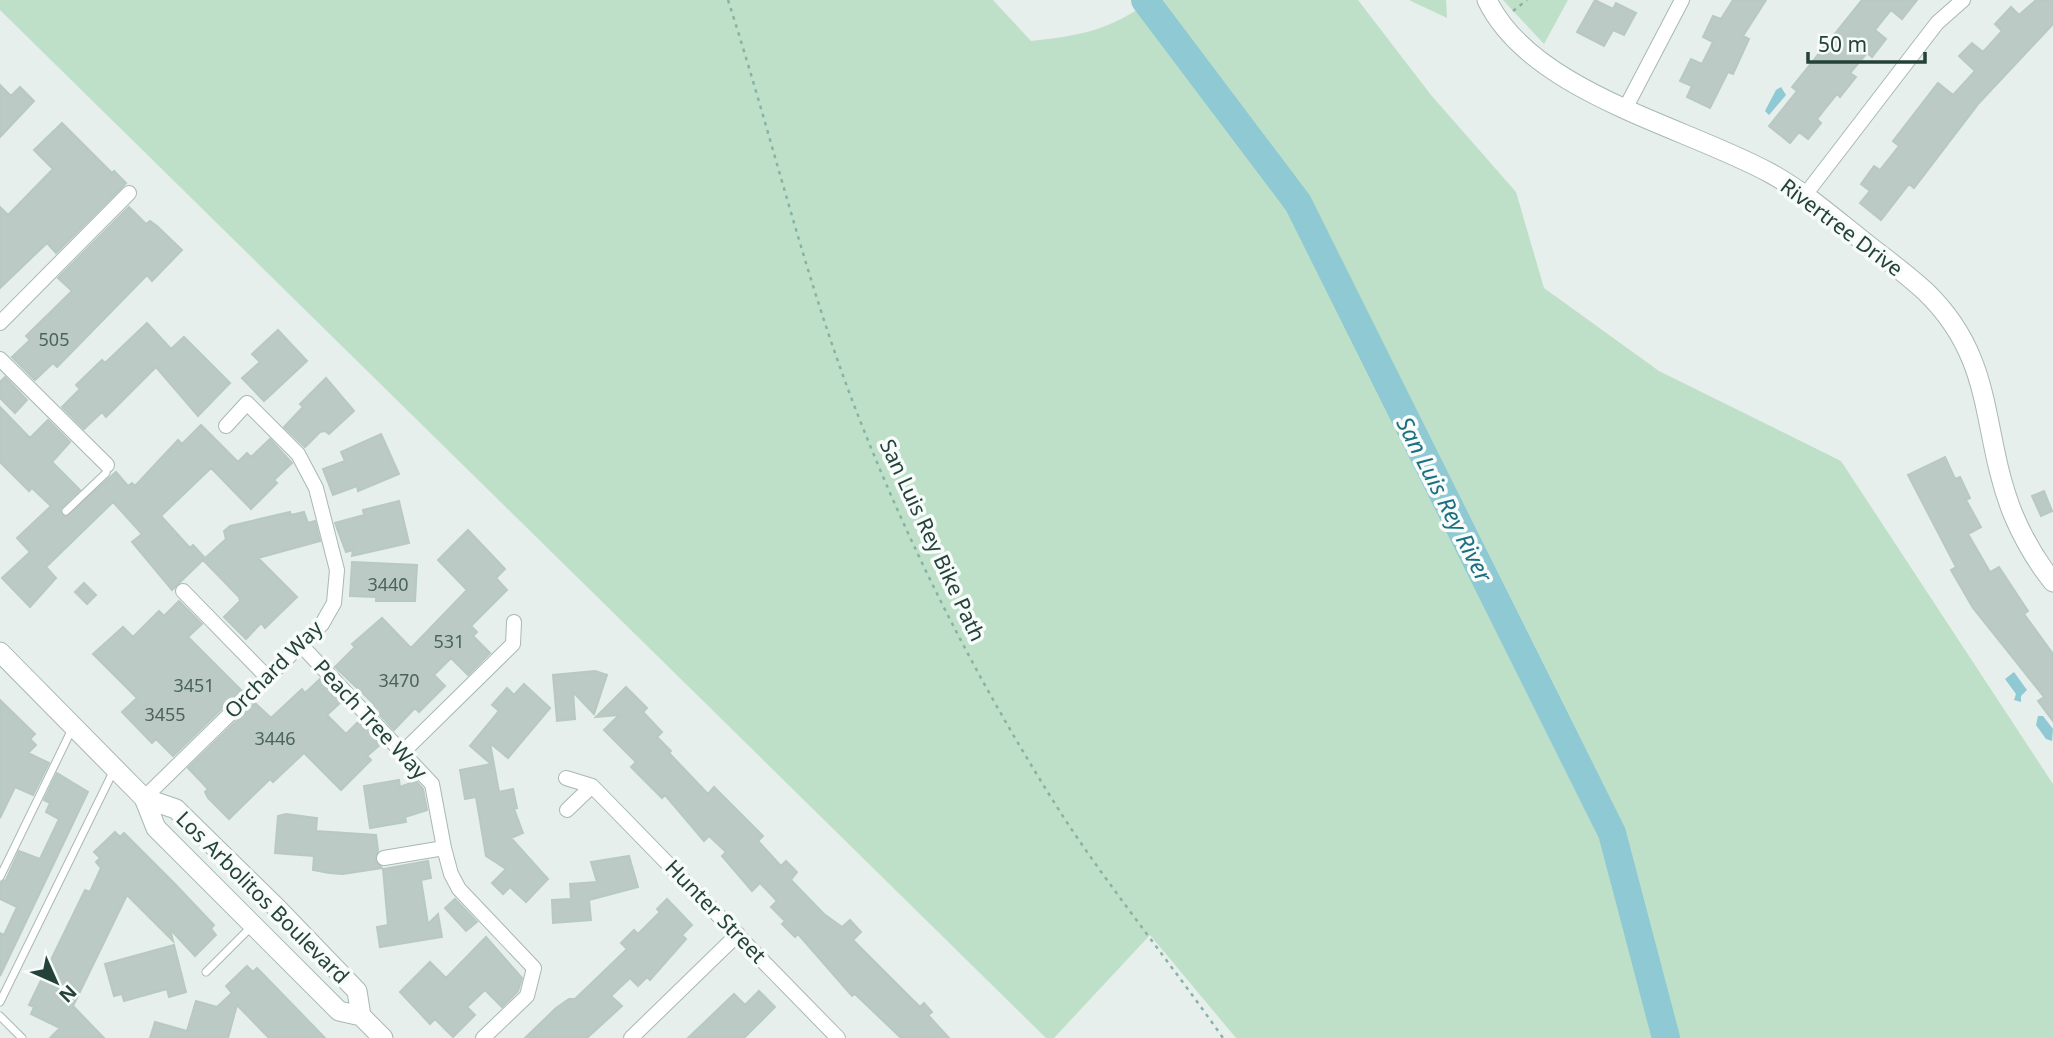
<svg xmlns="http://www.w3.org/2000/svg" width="2053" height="1038" font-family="'Noto Sans',sans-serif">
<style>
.green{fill:#bfe0c8}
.water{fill:#8ec9d4}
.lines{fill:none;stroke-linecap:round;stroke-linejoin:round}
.river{stroke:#8ec9d4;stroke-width:28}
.building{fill:#bbcac4;stroke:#b8c9c2;stroke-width:2}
.service-casing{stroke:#a8b8b2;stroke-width:9}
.minor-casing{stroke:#a8b8b2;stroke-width:16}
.tertiary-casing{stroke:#a8b8b2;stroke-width:21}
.path{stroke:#86b3a5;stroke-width:2.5;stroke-dasharray:3.5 5;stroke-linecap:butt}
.service{stroke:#fff;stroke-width:7}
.minor{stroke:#fff;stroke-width:14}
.tertiary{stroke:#fff;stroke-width:19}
.labels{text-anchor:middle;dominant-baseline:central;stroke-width:7;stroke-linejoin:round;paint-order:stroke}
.number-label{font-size:18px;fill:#4a645c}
.street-label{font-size:21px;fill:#24423a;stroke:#f7fbf9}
.water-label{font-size:23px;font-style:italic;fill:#1c6f80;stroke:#f7fbf9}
</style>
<rect width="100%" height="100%" fill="#e6efeb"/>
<path class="green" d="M 0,0 L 993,0 L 1031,41 C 1078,36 1113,30 1150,0 L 1358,0 L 1431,95 L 1516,192 L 1544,288 L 1659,371 L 1841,461 L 2053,784 L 2053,1038 L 1236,1038 L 1150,935 L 1054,1038 L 1046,1038 L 0,10 Z
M 1409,0 L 1446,0 L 1447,18 Z
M 1503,0 L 1568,0 L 1544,44 Z"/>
<path class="water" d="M 1781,87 L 1786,95 L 1769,115 L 1765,111 L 1776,90 Z
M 2014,672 L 2027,690 L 2021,696 L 2021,702 L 2014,700 L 2016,694 L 2005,679 Z
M 2038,716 L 2043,716 L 2053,729 L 2052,741 L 2046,739 L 2036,725 Z"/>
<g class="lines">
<path class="river" d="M 1145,0 L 1298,203 L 1612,833 L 1666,1038"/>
</g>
<path class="building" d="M 1595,0 L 1613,9 L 1616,3 L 1636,13 L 1624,35 L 1613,30 L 1604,46 L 1577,32 Z
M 1733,0 L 1766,0 L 1743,36 L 1749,39 L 1733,74 L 1728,72 L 1710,108 L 1687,97 L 1692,86 L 1680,81 L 1691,59 L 1702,64 L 1713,42 L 1703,37 L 1713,16 L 1721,19 Z
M 1862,0 L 1917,0 L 1902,19 L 1891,10 L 1875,30 L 1886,39 L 1872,57 L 1867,53 L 1850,73 L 1856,77 L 1840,97 L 1837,94 L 1817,119 L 1821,123 L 1808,139 L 1799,132 L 1790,143 L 1769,126 L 1797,91 L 1792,87 Z
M 2036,0 L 2053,0 L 2053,24 L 1979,103 L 1914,188 L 1909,184 L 1881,220 L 1860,203 L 1870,191 L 1861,184 L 1874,166 L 1880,170 L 1899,146 L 1893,141 L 1938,83 L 1953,95 L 1975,71 L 1959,56 L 1972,43 L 1983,52 L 2002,31 L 1995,24 L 2011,7 L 2019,15 Z
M 0,85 L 11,96 L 20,87 L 34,101 L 0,137 Z
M 62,123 L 112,173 L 114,171 L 126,183 L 56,253 L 47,243 L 0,288 L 0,207 L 8,215 L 53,169 L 34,150 Z
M 129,207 L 146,224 L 150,221 L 157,226 L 182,250 L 152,281 L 147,275 L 57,367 L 53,363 L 35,380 L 12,357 L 30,340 L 26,336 L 72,291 L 58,278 Z
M 147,323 L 171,349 L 184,337 L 230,383 L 198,416 L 156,367 L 106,417 L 102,412 L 84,429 L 62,407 L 80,389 L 76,385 L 102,360 L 105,363 Z
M 278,330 L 307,361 L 264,401 L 242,378 L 260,362 L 252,354 Z
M 5,377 L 27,400 L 15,413 L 0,398 L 0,382 Z
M 326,378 L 354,411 L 329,434 L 325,431 L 320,432 L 305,447 L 284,427 L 303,407 L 300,404 Z
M 0,407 L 30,438 L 48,420 L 70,442 L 52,462 L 80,490 L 60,509 L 65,517 L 116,472 L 128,486 L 132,483 L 135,486 L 178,440 L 182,444 L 201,425 L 238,462 L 247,453 L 251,457 L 270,439 L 292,463 L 274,480 L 277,483 L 251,509 L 211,468 L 161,516 L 190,548 L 193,545 L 205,558 L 172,590 L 132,542 L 142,534 L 113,502 L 46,567 L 56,578 L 30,607 L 2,578 L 30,552 L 17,538 L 51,506 L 32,488 L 29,491 L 0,462 Z
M 381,434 L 399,474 L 358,491 L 357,486 L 333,495 L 323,469 L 345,461 L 341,452 Z
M 1945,457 L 1955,479 L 1960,477 L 1970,498 L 1966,500 L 1981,527 L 1968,534 L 1990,572 L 1999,567 L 2028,611 L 2024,614 L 2053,654 L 2053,721 L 2038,701 L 2044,697 L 1973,608 L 1951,570 L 1956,567 L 1908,475 Z
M 2044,491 L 2052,511 L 2041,516 L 2032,496 Z
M 399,501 L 409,543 L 352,556 L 353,550 L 346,552 L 335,523 L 364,515 L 363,510 Z
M 290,512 L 291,515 L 304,512 L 308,523 L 315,521 L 320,541 L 258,558 L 297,597 L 265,628 L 261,623 L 246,639 L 224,617 L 240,601 L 239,597 L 203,560 L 226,539 L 224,531 L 230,526 Z
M 468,530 L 505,569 L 496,578 L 507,590 L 471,626 L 477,632 L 473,636 L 490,653 L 468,675 L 451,658 L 434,675 L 445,686 L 419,712 L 415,708 L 394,730 L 373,707 L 375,705 L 335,667 L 355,647 L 352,644 L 382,618 L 411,648 L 467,590 L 438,560 Z
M 352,562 L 417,565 L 415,601 L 376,601 L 376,597 L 350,596 Z
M 84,583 L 96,595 L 87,604 L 75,592 Z
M 179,601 L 202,624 L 188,637 L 241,690 L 173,756 L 156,739 L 152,743 L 122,712 L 137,698 L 93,654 L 123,627 L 133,637 L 159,611 L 164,616 Z
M 595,671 L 607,675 L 594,714 L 573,692 L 575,719 L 557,721 L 553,675 Z
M 320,679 L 341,702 L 327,715 L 346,734 L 359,721 L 381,744 L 367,756 L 371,760 L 341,790 L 304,753 L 273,782 L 270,779 L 229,819 L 208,798 L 205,792 L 208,789 L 188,768 L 255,703 L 271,718 L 302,689 L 305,693 Z
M 524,684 L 550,708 L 508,758 L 490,743 L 499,792 L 513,789 L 517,808 L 514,809 L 523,833 L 511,838 L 548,879 L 526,902 L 510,887 L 503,894 L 492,883 L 506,869 L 486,856 L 476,797 L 465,799 L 460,770 L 491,764 L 470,746 L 499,711 L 492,705 L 507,688 L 514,695 Z
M 626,687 L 647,708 L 643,712 L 662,732 L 657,737 L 671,751 L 669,753 L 708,794 L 714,787 L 763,836 L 758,841 L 781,866 L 786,861 L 797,872 L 791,880 L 824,914 L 842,927 L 850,920 L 861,932 L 853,940 L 920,1007 L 924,1003 L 932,1012 L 928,1015 L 949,1038 L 901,1038 L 855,994 L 852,996 L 798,934 L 795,937 L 782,924 L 785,921 L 771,907 L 777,901 L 760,883 L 752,891 L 722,856 L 726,852 L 709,836 L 704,841 L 665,795 L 662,798 L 631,767 L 636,762 L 604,730 L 619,715 L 596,717 Z
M 0,700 L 35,734 L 30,739 L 36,745 L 28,753 L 49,763 L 33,795 L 15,787 L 0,818 Z
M 57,773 L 88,792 L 0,976 L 0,933 L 4,935 L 17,907 L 0,899 L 0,883 L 6,880 L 19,851 L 40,859 L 59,819 L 46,812 L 50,803 L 44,800 Z
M 399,780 L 400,787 L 416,781 L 423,789 L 427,810 L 405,817 L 406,822 L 370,828 L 364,786 Z
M 286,814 L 317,818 L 316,831 L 376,835 L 378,850 L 375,860 L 382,868 L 343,874 L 329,873 L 313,870 L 314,856 L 275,853 L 278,816 Z
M 115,832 L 120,837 L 124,833 L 174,883 L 214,925 L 211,929 L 216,935 L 195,956 L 170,929 L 173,941 L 127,895 L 73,1006 L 104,1038 L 50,1038 L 60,1028 L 31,1014 L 34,1007 L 29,1005 L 85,890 L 90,892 L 101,868 L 96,862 L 100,858 L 94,852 Z
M 629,856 L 638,887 L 589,900 L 591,920 L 553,923 L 552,900 L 571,899 L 570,884 L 597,882 L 591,862 Z
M 428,861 L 431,878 L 421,880 L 428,924 L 438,914 L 442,937 L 380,947 L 377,927 L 388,925 L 383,869 Z
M 455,899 L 477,922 L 466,931 L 445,908 Z
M 667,899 L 692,925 L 682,935 L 686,939 L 650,980 L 647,977 L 638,986 L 630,978 L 611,996 L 622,1006 L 587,1038 L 525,1038 L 556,1008 L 569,999 L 575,999 L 627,949 L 621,943 L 634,930 L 638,934 L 660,912 L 657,909 Z
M 486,937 L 522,978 L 518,991 L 502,1007 L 485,990 L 467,1007 L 475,1015 L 453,1037 L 435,1019 L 430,1024 L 400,992 L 430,962 L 446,978 Z
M 174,945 L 186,992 L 169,997 L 167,989 L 124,1001 L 122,994 L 114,996 L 105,964 Z
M 247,966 L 253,972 L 257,968 L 325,1038 L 269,1038 L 237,1005 L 228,1038 L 150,1038 L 155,1022 L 187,1031 L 196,1001 L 217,1007 L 232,993 L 226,986 Z
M 759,991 L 775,1007 L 744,1038 L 688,1038 L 734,994 L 745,1005 Z"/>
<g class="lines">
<defs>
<path id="service" d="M 66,511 L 106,473 L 107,465
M 0,877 L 73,727
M 206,972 L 252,926
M 0,1002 L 113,772
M 0,1016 L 22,1038"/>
<path id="minor" d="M 1626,107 L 1682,0
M 1805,195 L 1937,23 L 1963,0
M 0,323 L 129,193
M 0,359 L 107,465
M 183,591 L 267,677
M 300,644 L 432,784 L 444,848 L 451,874 L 459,889 L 534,968 L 527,996 L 483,1038
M 403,752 L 513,644 L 514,622
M 566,778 L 592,786 L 838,1038
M 144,798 L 322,624 L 334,603 L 337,570 L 316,488 L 298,454 L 247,403 L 226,426
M 567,810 L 592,786
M 384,858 L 444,848
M 631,1038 L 738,934"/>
<path id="tertiary" d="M 1487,0 C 1531,92 1684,126 1770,173 C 1806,193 1836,220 1868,245 C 1887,260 1908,275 1926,292 C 1997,361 1980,432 2013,514 C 2023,538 2037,562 2053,582
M 0,652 L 144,798 L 156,828 L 339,1011 L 361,1016
M 144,798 L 176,809 L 278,909 L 357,991 L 361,1016 L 383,1038"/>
</defs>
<use href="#service" class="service-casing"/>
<use href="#minor" class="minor-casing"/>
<use href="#tertiary" class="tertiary-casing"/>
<path class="path" d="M 728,0 C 774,142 807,289 863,428 C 917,564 987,698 1066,821 C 1115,895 1172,965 1223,1038
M 1513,11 L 1527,0"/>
<use href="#service" class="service"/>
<use href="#minor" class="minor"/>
<use href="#tertiary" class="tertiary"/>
</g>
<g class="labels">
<g class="number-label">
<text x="54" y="339">505</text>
<text x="388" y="584">3440</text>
<text x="449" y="641">531</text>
<text x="399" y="680">3470</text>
<text x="194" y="685">3451</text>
<text x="165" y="714">3455</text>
<text x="275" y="738">3446</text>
</g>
<g class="street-label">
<text transform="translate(1842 227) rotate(37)">Rivertree Drive</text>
<text transform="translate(933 540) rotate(65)">San Luis Rey Bike Path</text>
<text transform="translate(273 669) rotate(-45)">Orchard Way</text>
<text transform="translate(371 719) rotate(47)">Peach Tree Way</text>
<text transform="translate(263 897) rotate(45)">Los Arbolitos Boulevard</text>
<text transform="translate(716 911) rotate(46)">Hunter Street</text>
</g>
<g class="water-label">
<text transform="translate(1445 499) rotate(63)">San Luis Rey River</text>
</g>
</g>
<g transform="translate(56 982) rotate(135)" stroke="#f7fbf9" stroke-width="5" paint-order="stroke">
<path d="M0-5L12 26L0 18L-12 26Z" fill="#24423a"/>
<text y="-10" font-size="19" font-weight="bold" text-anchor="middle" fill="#24423a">N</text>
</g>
<path d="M1808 52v10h117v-10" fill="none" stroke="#24423a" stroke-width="3.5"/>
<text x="1818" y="52" font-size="21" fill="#24423a" stroke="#f7fbf9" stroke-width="5" paint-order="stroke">50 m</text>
</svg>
